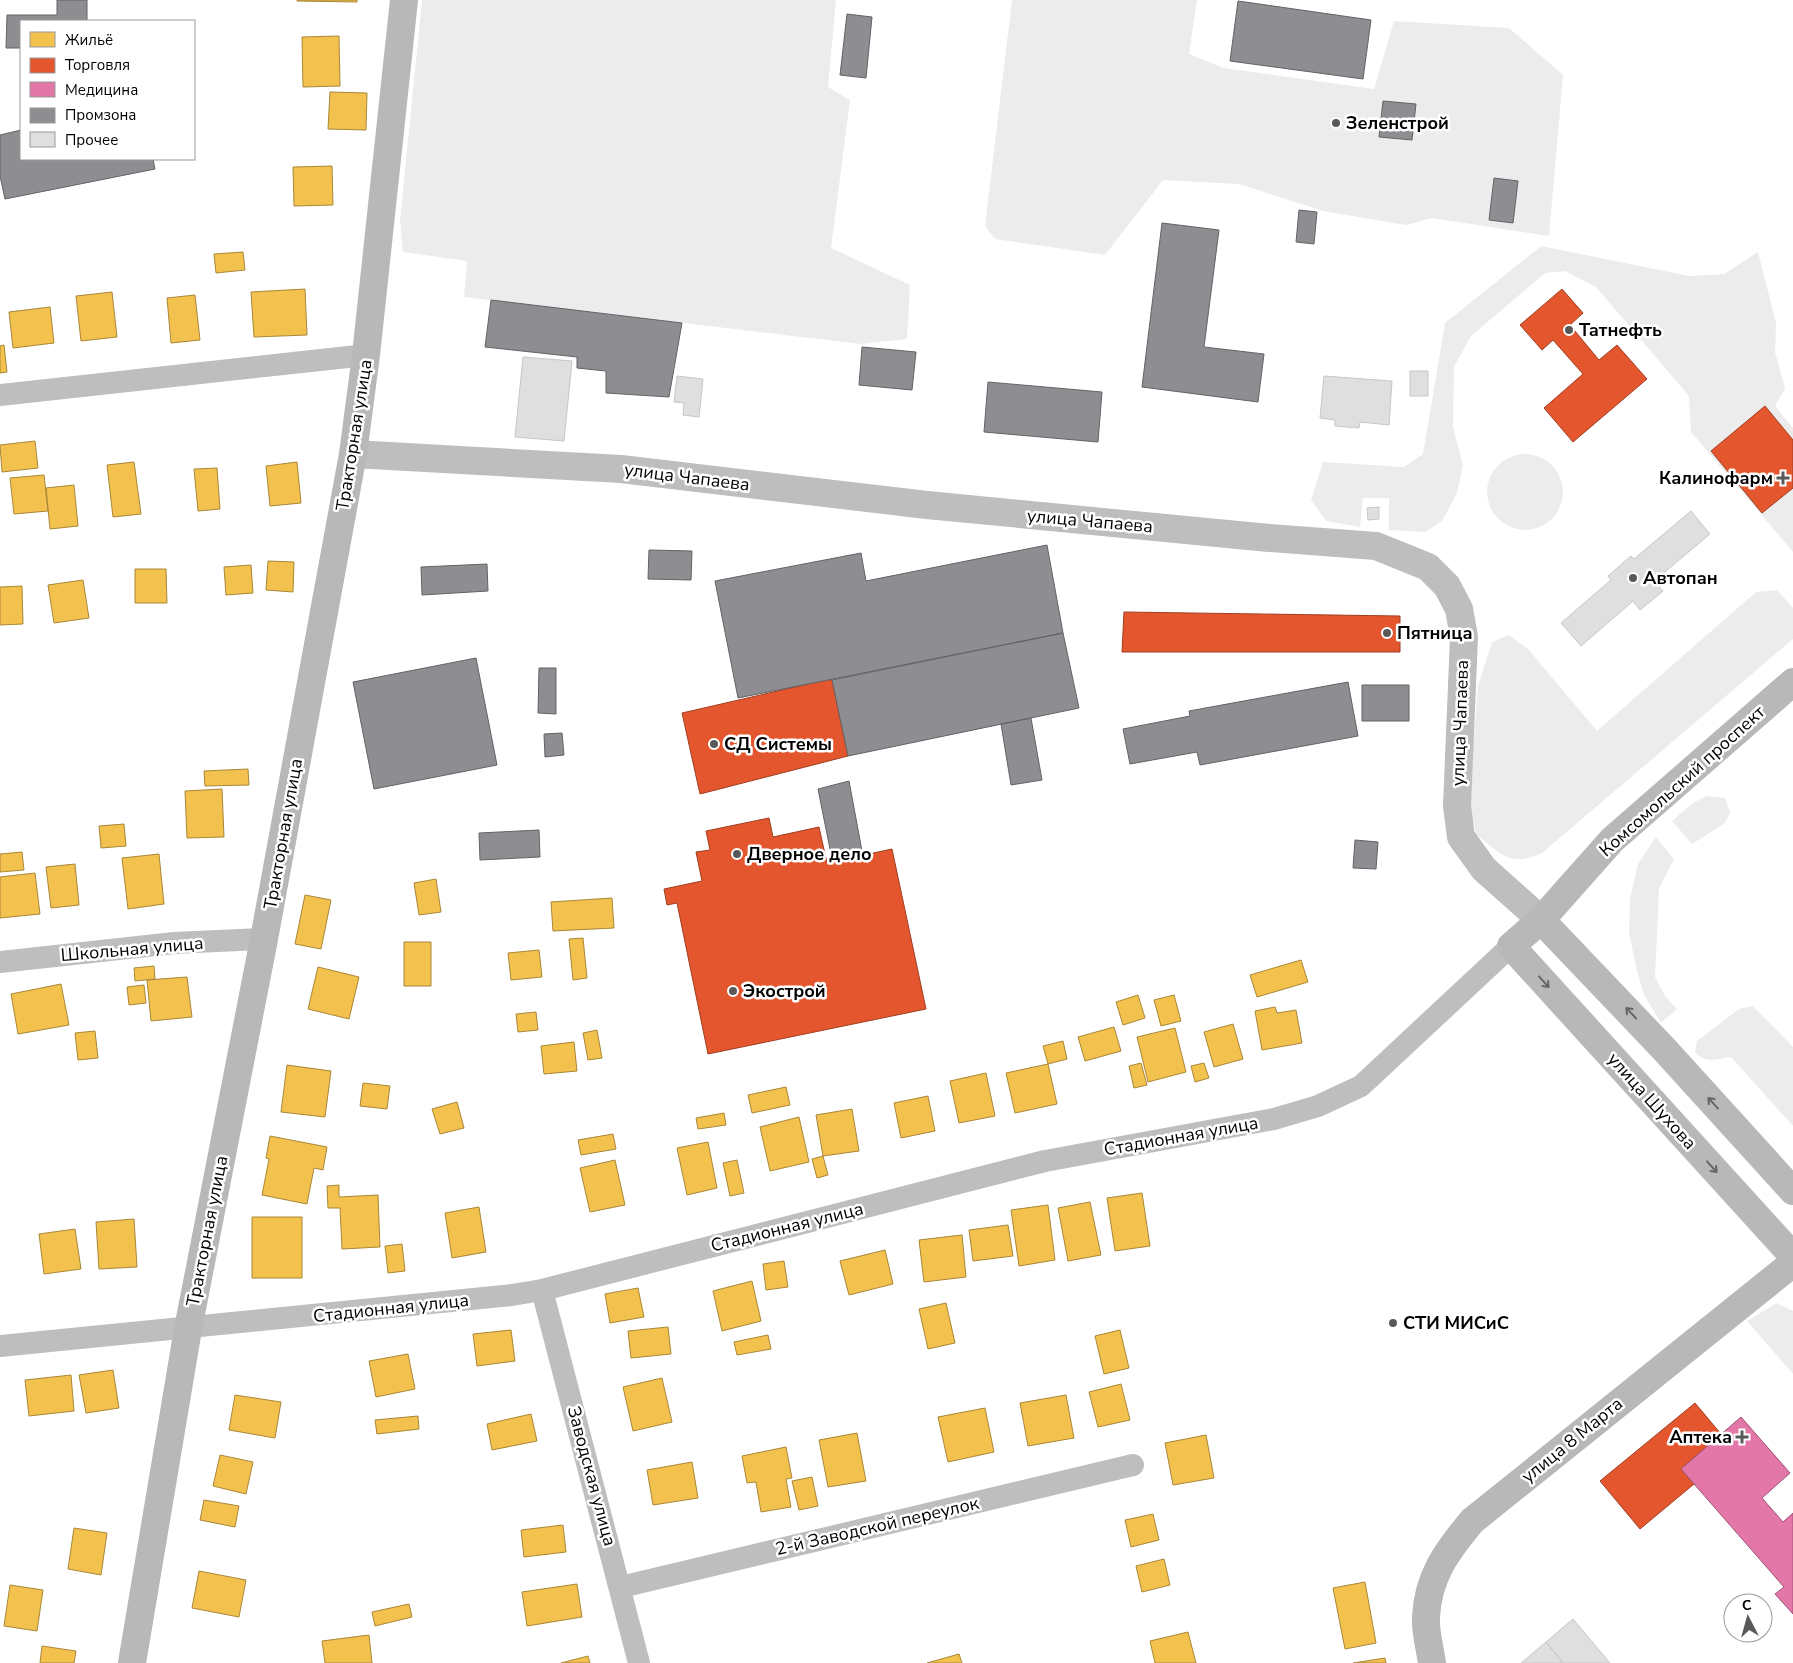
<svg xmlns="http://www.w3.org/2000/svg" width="1793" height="1663" font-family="'Nunito Sans',sans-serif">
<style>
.green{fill:#ececec}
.homes{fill:#f2c14e;stroke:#a98737}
.shops{fill:#e4572e;stroke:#a03d20}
.health{fill:#e377a8;stroke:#9f5376}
.industry{fill:#8d8d92;stroke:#636366}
.building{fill:#dfdfdf;stroke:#c7c7c7}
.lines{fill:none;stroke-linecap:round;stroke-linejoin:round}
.minor{stroke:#bebebe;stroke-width:22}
.tertiary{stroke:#bebebe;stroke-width:28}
.secondary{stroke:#b8b8b8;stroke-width:28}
.oneway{stroke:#656565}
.poi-dot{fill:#595959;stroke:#fff;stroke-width:2}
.labels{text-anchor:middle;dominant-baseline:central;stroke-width:5;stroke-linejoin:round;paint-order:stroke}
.poi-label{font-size:18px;font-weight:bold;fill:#000;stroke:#fff;text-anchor:start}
.street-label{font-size:18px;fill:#000;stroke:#fff}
</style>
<rect width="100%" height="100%" fill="#fff"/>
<path class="green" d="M 422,0 L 836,0 L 828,87 L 850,100 L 831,248 L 910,285 L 907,339 L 861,344 L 464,297 L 467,261 L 403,252 L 400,220 Z
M 1012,0 L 1197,0 L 1189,54 L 1224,68 L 1374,89 L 1394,21 L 1509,28 L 1563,75 L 1549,236 L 1432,218 L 1406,225 L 1323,211 L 1239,184 L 1163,180 L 1105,255 L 995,239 L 985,226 Z
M 1541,246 L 1689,276 L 1724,274 L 1758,252 L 1776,323 L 1775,352 L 1785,388 L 1775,406 L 1793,428 L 1793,552 L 1691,432 L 1689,396 L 1596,287 L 1565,271 L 1545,273 L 1471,336 L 1454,367 L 1453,427 L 1463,466 L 1457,493 L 1442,521 L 1425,532 L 1389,530 L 1389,498 L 1363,498 L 1360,527 L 1326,521 L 1311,500 L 1323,462 L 1404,467 L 1423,454 L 1445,323 Z
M1487 492a38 38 0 1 1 76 0a38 38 0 1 1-76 0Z
M 1777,590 L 1793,608 L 1793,639 L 1542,853 C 1510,868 1500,853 1476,834 L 1469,801 L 1478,686 L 1492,642 L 1509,635 L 1528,649 L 1597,731 L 1756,592 Z
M 1707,796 L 1725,798 L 1730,813 L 1725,823 L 1692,844 L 1672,821 L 1693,803 Z
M 1656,837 L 1674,859 L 1659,889 L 1655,977 L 1665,996 L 1677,1009 L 1661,1023 L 1644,995 L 1636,967 L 1629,932 L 1630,899 L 1638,864 Z
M 1753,1006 L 1793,1047 L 1793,1126 L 1731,1057 C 1717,1059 1705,1064 1695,1052 L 1697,1041 L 1739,1009 Z
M 1777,1303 L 1793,1311 L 1793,1374 L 1747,1321 Z"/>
<path class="homes" d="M 297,0 L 357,0 L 357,2 L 297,1 Z
M 339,36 L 340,86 L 303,87 L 302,37 Z
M 330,92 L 367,93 L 366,130 L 328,129 Z
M 332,166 L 333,205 L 294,206 L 293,167 Z
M 243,252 L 245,270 L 216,273 L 214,254 Z
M 305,289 L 307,335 L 254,337 L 251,292 Z
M 112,292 L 117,337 L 81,341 L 76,296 Z
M 195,295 L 200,340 L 171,343 L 167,298 Z
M 50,307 L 54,343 L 13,348 L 9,312 Z
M 4,345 L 7,372 L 0,373 L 0,346 Z
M 35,441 L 38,468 L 2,472 L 0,445 Z
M 134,462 L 141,514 L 113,517 L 107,465 Z
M 297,462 L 301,503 L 270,506 L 266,466 Z
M 217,468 L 220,509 L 198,511 L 194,469 Z
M 44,475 L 48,511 L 14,514 L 10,478 Z
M 74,485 L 78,526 L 50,529 L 46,488 Z
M 268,561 L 294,562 L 293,592 L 266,590 Z
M 251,565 L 253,593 L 226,595 L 224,567 Z
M 135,569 L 166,569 L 167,603 L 135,603 Z
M 83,580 L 89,618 L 54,623 L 48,585 Z
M 22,586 L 23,624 L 0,625 L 0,587 Z
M 248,769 L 249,785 L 205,786 L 204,771 Z
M 222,789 L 224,837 L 187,838 L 185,791 Z
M 124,824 L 126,846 L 101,848 L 99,826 Z
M 22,852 L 24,870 L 0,872 L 0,854 Z
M 159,854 L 164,904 L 128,909 L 122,858 Z
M 75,864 L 79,905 L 51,908 L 46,867 Z
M 35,873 L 40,914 L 0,918 L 0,877 Z
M 436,879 L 441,912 L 419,915 L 414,883 Z
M 305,895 L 331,900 L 321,949 L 295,944 Z
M 612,898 L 614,928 L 553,931 L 551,902 Z
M 583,938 L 587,978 L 573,980 L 569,939 Z
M 404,942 L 431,942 L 431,986 L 404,986 Z
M 539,950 L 542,977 L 511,980 L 508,953 Z
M 1301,960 L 1308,982 L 1257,997 L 1250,975 Z
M 154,966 L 155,979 L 135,981 L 134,968 Z
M 318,967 L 359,977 L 349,1019 L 308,1009 Z
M 187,977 L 192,1017 L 151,1021 L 147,980 Z
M 61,984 L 69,1025 L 18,1034 L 11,994 Z
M 144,985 L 146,1003 L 129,1005 L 127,987 Z
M 1138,995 L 1145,1018 L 1123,1025 L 1116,1002 Z
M 1174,995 L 1181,1021 L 1161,1026 L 1154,1000 Z
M 1275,1007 L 1277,1013 L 1296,1010 L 1302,1043 L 1262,1050 L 1255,1011 Z
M 536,1012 L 538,1030 L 518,1032 L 516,1014 Z
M 1233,1024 L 1243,1059 L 1214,1067 L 1204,1032 Z
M 1114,1027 L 1121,1051 L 1085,1061 L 1078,1037 Z
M 1175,1028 L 1186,1072 L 1148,1082 L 1137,1037 Z
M 597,1030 L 602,1058 L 588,1060 L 583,1033 Z
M 95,1031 L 98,1058 L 78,1060 L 75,1033 Z
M 1063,1041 L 1067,1059 L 1048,1064 L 1043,1046 Z
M 574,1042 L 577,1071 L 544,1074 L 541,1046 Z
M 1141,1063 L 1147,1085 L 1134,1088 L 1129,1066 Z
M 1204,1063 L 1209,1078 L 1195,1082 L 1191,1066 Z
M 1048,1064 L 1057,1104 L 1015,1113 L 1006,1073 Z
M 287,1065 L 331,1071 L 325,1117 L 281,1112 Z
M 986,1073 L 995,1116 L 959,1123 L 950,1081 Z
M 363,1083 L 390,1086 L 387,1109 L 360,1106 Z
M 786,1087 L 790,1105 L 752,1113 L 748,1095 Z
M 928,1096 L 935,1131 L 901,1138 L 894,1103 Z
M 457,1102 L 464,1128 L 440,1134 L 432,1109 Z
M 852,1109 L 859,1151 L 823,1156 L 816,1115 Z
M 724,1113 L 726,1125 L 698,1129 L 696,1118 Z
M 799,1117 L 809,1162 L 770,1171 L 760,1127 Z
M 613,1134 L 616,1149 L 581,1155 L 578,1140 Z
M 270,1136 L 327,1147 L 323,1170 L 314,1168 L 307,1204 L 262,1195 L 269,1159 L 266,1158 Z
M 708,1142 L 717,1188 L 687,1195 L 677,1148 Z
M 823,1156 L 828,1175 L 817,1178 L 812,1159 Z
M 615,1160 L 625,1205 L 590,1212 L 580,1168 Z
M 737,1160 L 744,1193 L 730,1196 L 723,1163 Z
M 339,1185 L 339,1197 L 378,1195 L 380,1247 L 342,1249 L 340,1208 L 328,1208 L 327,1186 Z
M 1142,1193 L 1150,1246 L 1115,1251 L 1107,1198 Z
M 1090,1202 L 1101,1255 L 1068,1261 L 1058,1208 Z
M 1048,1205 L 1055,1260 L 1019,1266 L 1011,1210 Z
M 479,1207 L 486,1252 L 452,1258 L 445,1213 Z
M 252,1217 L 302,1217 L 302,1278 L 252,1278 Z
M 134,1219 L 137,1267 L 99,1269 L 96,1222 Z
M 1008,1225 L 1013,1256 L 973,1261 L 969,1230 Z
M 75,1229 L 81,1269 L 44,1274 L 39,1234 Z
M 962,1235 L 966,1277 L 924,1282 L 919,1240 Z
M 402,1244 L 405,1271 L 388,1273 L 385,1246 Z
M 885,1250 L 893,1284 L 849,1295 L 840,1261 Z
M 784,1261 L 788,1287 L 766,1290 L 763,1264 Z
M 752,1281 L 761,1321 L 722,1331 L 713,1291 Z
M 638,1288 L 644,1317 L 610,1323 L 605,1294 Z
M 946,1303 L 955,1343 L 928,1349 L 919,1309 Z
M 668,1327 L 671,1354 L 631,1358 L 628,1331 Z
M 511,1330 L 515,1361 L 477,1366 L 473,1334 Z
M 1120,1330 L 1129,1368 L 1104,1374 L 1095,1336 Z
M 768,1335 L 771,1349 L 737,1355 L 734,1342 Z
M 408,1354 L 415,1389 L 376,1397 L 369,1361 Z
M 113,1370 L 119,1408 L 86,1413 L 79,1375 Z
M 71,1375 L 74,1411 L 29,1416 L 25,1380 Z
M 662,1378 L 672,1422 L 633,1431 L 623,1387 Z
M 1121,1384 L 1130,1420 L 1098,1427 L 1089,1392 Z
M 235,1395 L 281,1402 L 275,1438 L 229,1430 Z
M 1066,1395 L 1074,1438 L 1028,1446 L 1020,1403 Z
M 985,1408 L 994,1452 L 948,1462 L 938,1417 Z
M 531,1414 L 537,1441 L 492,1450 L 487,1424 Z
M 418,1416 L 419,1429 L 377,1434 L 375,1420 Z
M 857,1433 L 866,1481 L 828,1487 L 819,1440 Z
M 1206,1435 L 1214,1478 L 1173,1485 L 1165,1443 Z
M 786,1447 L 792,1478 L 786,1479 L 791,1507 L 761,1512 L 756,1482 L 747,1483 L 742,1456 Z
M 220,1455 L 253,1462 L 246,1494 L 213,1486 Z
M 692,1462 L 698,1498 L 653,1505 L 647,1470 Z
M 812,1477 L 818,1506 L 799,1510 L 792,1481 Z
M 204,1500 L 239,1506 L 235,1527 L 200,1520 Z
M 1153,1514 L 1159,1540 L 1131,1547 L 1125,1520 Z
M 563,1525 L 566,1552 L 524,1557 L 521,1530 Z
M 74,1528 L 107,1533 L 101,1575 L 68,1569 Z
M 1164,1559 L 1170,1585 L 1142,1592 L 1136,1566 Z
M 199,1571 L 246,1580 L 239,1617 L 192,1608 Z
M 1365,1582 L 1376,1643 L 1345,1649 L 1333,1588 Z
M 577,1584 L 582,1617 L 527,1626 L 522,1592 Z
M 10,1585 L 43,1590 L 37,1631 L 4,1626 Z
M 409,1604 L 412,1617 L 375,1626 L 372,1612 Z
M 1188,1632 L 1196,1663 L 1155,1663 L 1150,1641 Z
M 369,1635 L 372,1663 L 325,1663 L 322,1641 Z
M 42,1646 L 76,1651 L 74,1663 L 40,1663 Z
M 959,1654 L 962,1663 L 927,1663 Z
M 588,1656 L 590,1663 L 561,1663 Z
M 1385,1658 L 1386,1663 L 1353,1663 Z"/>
<path class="shops" d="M 1562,289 L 1583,313 L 1570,325 L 1599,360 L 1617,345 L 1647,379 L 1573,442 L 1544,408 L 1583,374 L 1553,340 L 1542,350 L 1520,325 Z
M 1765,406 L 1793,440 L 1793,488 L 1762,513 L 1711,451 Z
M 1124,612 L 1400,616 L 1400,652 L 1122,652 Z
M 830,679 L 832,680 L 848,756 L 700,794 L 682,713 Z
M 769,818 L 773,837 L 819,827 L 827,863 L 892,849 L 926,1009 L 708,1054 L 677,903 L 667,905 L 664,889 L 702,881 L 696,852 L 710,850 L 706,831 Z
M 1695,1403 L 1721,1434 L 1681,1469 L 1694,1484 L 1640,1529 L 1600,1481 Z"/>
<path class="health" d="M 1741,1417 L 1790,1473 L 1762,1498 L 1783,1522 L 1793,1513 L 1793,1614 L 1775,1594 L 1784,1587 L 1681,1469 Z"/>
<path class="industry" d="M 57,0 L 87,0 L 87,21 L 21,21 L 21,48 L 6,48 L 7,15 L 57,15 Z
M 1238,1 L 1371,20 L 1363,79 L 1230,61 Z
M 847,14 L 872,17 L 866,78 L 840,75 Z
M 1383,101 L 1416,104 L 1412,140 L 1379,137 Z
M 21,130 L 21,159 L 153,159 L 155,169 L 5,199 L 0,176 L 0,135 Z
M 1494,178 L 1518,181 L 1513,223 L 1489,220 Z
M 1299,210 L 1317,212 L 1314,244 L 1296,242 Z
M 1162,223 L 1219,230 L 1204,347 L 1264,354 L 1258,402 L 1142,387 Z
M 491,300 L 682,323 L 669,397 L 606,393 L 606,371 L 577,368 L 577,357 L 485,347 Z
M 862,347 L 916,352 L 912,390 L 859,385 Z
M 988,382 L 1102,392 L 1098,442 L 984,432 Z
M 1047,545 L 1063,633 L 738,698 L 715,581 L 861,553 L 866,581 Z
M 649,550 L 692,551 L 691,580 L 648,579 Z
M 487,564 L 488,591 L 422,595 L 421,567 Z
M 1063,633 L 1079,708 L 848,756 L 832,680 Z
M 476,658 L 497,765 L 374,789 L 353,682 Z
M 539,668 L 556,668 L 556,714 L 538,713 Z
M 1348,682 L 1358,736 L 1200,765 L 1197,752 L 1130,764 L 1123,729 L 1190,716 L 1189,711 Z
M 1362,685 L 1409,685 L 1409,721 L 1362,721 Z
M 1031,718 L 1042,780 L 1011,785 L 1001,724 Z
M 562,733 L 564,755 L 545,757 L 544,734 Z
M 849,781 L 862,851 L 832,859 L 818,789 Z
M 539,830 L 540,857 L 480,860 L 479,833 Z
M 1355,840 L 1378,842 L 1376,869 L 1353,868 Z"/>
<path class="building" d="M 523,357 L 572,361 L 564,441 L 515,437 Z
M 1410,371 L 1428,371 L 1428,396 L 1410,396 Z
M 677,376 L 703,379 L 699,417 L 683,415 L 684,403 L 674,402 Z
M 1324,376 L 1392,381 L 1389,425 L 1360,422 L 1359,428 L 1335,426 L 1335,420 L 1320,418 Z
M 1379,507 L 1379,519 L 1368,520 L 1367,508 Z
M 1691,511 L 1710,534 L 1654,581 L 1663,591 L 1640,610 L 1633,601 L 1581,646 L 1561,623 L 1611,580 L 1608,576 L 1631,556 L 1634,559 Z
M 1573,1619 L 1610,1663 L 1563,1663 L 1546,1642 Z
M 1546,1642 L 1563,1663 L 1521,1663 Z"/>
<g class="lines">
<path class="minor" d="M 0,395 L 366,355
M 0,962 L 174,943 L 264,939
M 542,1290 L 639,1663
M 0,1346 L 512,1295 L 542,1290 L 1045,1161 L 1274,1119 L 1318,1106 L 1361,1086 L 1511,946
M 621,1587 L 1133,1465"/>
<path class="tertiary" d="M 353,454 L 621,469 L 927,505 L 1269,538 L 1376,546 L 1428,567 L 1447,586 L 1459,609 L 1464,637 L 1457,806 L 1461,837 L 1484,869 L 1541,920"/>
<path class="secondary" d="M 1793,682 L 1612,840 L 1541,920 L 1511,946 L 1793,1256
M 1541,920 L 1664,1049 L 1793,1191
M 132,1663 L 188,1329 L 264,939 L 353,454 L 366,355 L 404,0
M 1432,1663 C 1430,1648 1425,1632 1426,1617 C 1428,1576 1447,1551 1472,1521 L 1793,1263"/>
</g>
<defs><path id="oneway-shaft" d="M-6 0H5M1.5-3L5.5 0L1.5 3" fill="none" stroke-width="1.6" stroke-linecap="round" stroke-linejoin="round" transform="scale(1.25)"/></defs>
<g class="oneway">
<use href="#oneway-shaft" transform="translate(1544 982) rotate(48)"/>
<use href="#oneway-shaft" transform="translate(1631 1013) rotate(-133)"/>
<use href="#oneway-shaft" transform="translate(1713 1103) rotate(-132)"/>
<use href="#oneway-shaft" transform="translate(1712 1167) rotate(48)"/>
</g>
<g class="poi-dot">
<circle cx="1336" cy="123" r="5"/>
<circle cx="1569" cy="330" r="5"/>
<path d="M1780.5 470.5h5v5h5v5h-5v5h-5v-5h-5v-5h5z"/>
<circle cx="1633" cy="578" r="5"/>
<circle cx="1387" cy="633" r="5"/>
<circle cx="714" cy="744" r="5"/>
<circle cx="737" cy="854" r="5"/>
<circle cx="733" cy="991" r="5"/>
<circle cx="1393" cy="1323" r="5"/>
<path d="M1739.5 1429.5h5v5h5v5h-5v5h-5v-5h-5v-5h5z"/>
</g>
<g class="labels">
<g class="poi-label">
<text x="1346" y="123">Зеленстрой</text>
<text x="1579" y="330">Татнефть</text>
<text x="1773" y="478" text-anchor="end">Калинофарм</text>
<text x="1643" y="578">Автопан</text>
<text x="1397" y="633">Пятница</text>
<text x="724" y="744">СД Системы</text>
<text x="747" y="854">Дверное дело</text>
<text x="743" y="991">Экострой</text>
<text x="1403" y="1323">СТИ МИСиС</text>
<text x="1732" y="1437" text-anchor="end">Аптека</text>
</g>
<g class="street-label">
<text transform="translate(354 435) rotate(-81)">Тракторная улица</text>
<text transform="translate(687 477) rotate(7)">улица Чапаева</text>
<text transform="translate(1090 521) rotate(5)">улица Чапаева</text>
<text transform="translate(1460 723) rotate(-88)">улица Чапаева</text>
<text transform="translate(1682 781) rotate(-42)">Комсомольский проспект</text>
<text transform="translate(283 834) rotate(-80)">Тракторная улица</text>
<text transform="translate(132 949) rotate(-5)">Школьная улица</text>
<text transform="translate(1652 1101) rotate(48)">улица Шухова</text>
<text transform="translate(1181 1136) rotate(-10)">Стадионная улица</text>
<text transform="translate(787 1227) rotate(-14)">Стадионная улица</text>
<text transform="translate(207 1231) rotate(-79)">Тракторная улица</text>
<text transform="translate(391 1308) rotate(-6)">Стадионная улица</text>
<text transform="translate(1572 1440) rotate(-39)">улица 8 Марта</text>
<text transform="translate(592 1476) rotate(75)">Заводская улица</text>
<text transform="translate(877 1526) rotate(-13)">2-й Заводской переулок</text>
</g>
</g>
<rect x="20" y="20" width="175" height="140" fill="#ffffff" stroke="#999999"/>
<rect x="30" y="32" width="25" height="15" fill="#f2c14e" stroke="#999999"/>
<text x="65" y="45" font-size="15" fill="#000000">Жильё</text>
<rect x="30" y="58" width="25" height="15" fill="#e4572e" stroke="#999999"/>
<text x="65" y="70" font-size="15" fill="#000000">Торговля</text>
<rect x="30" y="82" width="25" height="15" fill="#e377a8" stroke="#999999"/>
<text x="65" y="95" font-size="15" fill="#000000">Медицина</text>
<rect x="30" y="108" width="25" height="15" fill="#8d8d92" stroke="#999999"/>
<text x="65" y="120" font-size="15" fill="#000000">Промзона</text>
<rect x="30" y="132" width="25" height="15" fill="#dfdfdf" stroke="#999999"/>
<text x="65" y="145" font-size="15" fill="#000000">Прочее</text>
<g transform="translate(1748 1618) rotate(354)"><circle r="24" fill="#ffffff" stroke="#999999"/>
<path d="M0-4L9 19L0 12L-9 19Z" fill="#595959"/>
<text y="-8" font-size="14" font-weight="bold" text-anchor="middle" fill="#000000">С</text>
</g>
</svg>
